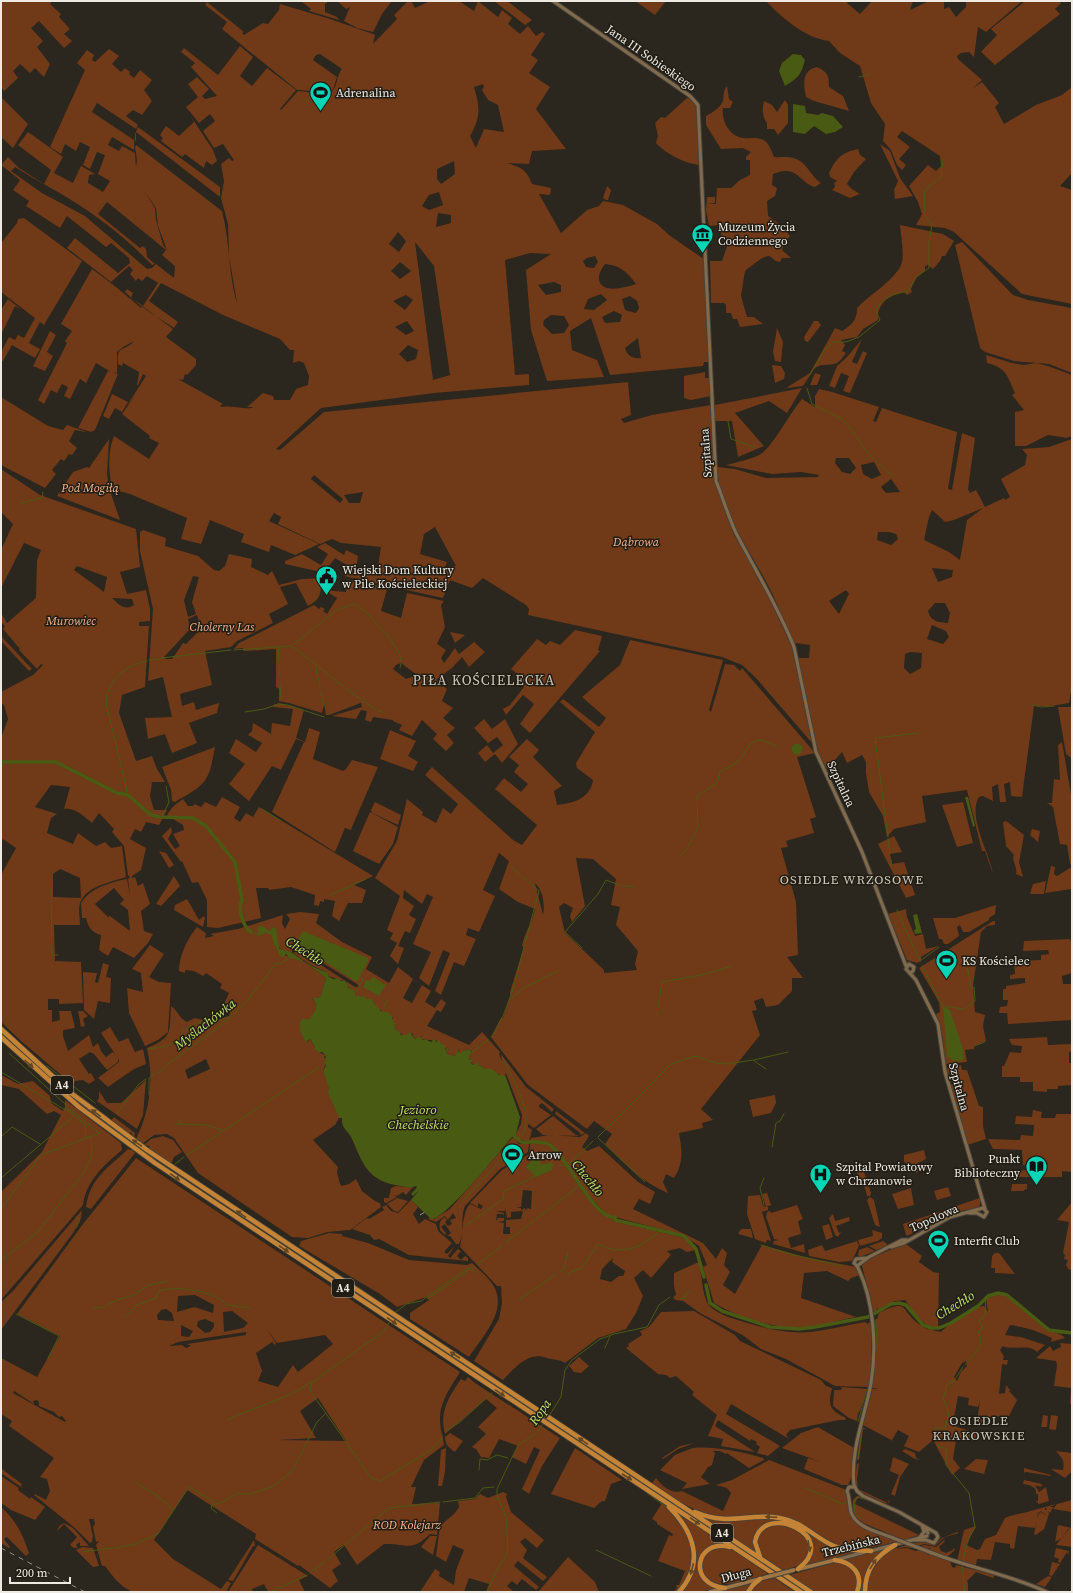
<svg xmlns="http://www.w3.org/2000/svg" width="1073" height="1593" font-family="'Source Serif 4',serif">
<style>
.green{fill:#703917;fill-rule:evenodd}
.water{fill:#495a13}
.lines{fill:none;stroke-linecap:round;stroke-linejoin:round}
.stream{stroke:#495a13;stroke-width:1}
.river{stroke:#495a13;stroke-width:3.5}
.secondary-casing{stroke:#47443c;stroke-width:5}
.primary-casing{stroke:#47443c;stroke-width:5.5}
.motorway-casing{stroke:#47443c;stroke-width:6}
.secondary{stroke:#826b4d;stroke-width:3}
.primary{stroke:#9e7543;stroke-width:3.5}
.motorway{stroke:#c48335;stroke-width:4.5}
.rail{stroke:#928e87;stroke-width:1;stroke-dasharray:5 5;stroke-linecap:butt}
.secondary-bridge-casing{stroke:#47443c;stroke-width:5;stroke-linecap:butt}
.primary-bridge-casing{stroke:#47443c;stroke-width:5.5;stroke-linecap:butt}
.secondary-bridge{stroke:#826b4d;stroke-width:3}
.primary-bridge{stroke:#9e7543;stroke-width:3.5}
.oneway{fill:#624621}
.labels{text-anchor:middle;dominant-baseline:central;stroke-width:3;stroke-linejoin:round;paint-order:stroke}
.shield{fill:#211d14;stroke:#b0aca6;stroke-width:1}
.shield-label{font-size:11px;font-weight:bold;fill:#edeae4}
.street-label{font-size:12px;fill:#edeae4;stroke:#211d14}
.poi-label{font-size:12px;fill:#edeae4;stroke:#211d14;text-anchor:start}
.park-label{font-size:12px;font-style:italic;fill:#f6b491;stroke:#211d14}
.neighbourhood-label{font-size:13px;letter-spacing:1px;fill:#ccc7bb;stroke:#211d14}
.water-label{font-size:13px;font-style:italic;fill:#c1e26c;stroke:#211d14}
.quarter-label{font-size:14px;letter-spacing:1px;fill:#ccc7bb;stroke:#211d14}
</style>
<rect width="100%" height="100%" fill="#2b261e"/>
<path class="green" d="M 1,1 L 52,1 L 50,4 L 61,14 L 59,17 L 70,29 L 64,34 L 72,41 L 64,48 L 39,21 L 31,28 L 43,41 L 37,47 L 50,64 L 44,77 L 35,68 L 30,73 L 20,64 L 13,71 L 18,78 L 4,91 L 1,87 Z
M 301,1 L 329,1 L 325,4 L 325,12 L 337,17 L 339,20 L 309,11 L 311,9 Z
M 337,1 L 392,1 L 382,14 L 373,32 L 357,28 L 344,21 L 350,7 L 346,9 Z
M 408,1 L 411,1 L 415,8 L 430,1 L 459,1 L 474,11 L 478,1 L 498,17 L 502,10 L 512,18 L 508,24 L 520,34 L 528,26 L 536,36 L 542,32 L 545,34 L 531,55 L 538,60 L 529,73 L 550,87 L 536,109 L 566,149 L 532,151 L 529,164 L 507,163 C 522,168 526,169 532,184 L 551,188 L 550,195 L 539,194 L 561,233 L 587,210 L 599,206 L 603,201 L 623,205 L 657,224 L 669,235 L 705,260 L 709,362 L 704,362 L 703,366 L 610,375 L 591,318 L 570,331 L 572,350 L 597,360 L 604,377 L 547,381 L 531,330 L 526,270 L 551,254 L 530,253 L 505,260 L 515,375 L 529,374 L 529,385 L 434,393 L 321,408 L 276,449 L 280,450 L 324,412 L 628,382 L 631,415 L 621,419 L 624,423 L 652,415 L 711,405 L 715,481 L 734,535 L 758,575 L 792,647 L 812,743 L 756,678 L 742,665 L 722,657 L 528,615 L 529,609 L 526,605 L 483,578 L 472,588 L 450,580 L 443,598 L 344,576 L 350,567 L 335,558 L 326,570 L 330,574 L 285,564 L 285,561 L 302,554 L 321,565 L 328,554 L 317,547 L 325,543 L 344,555 L 346,550 L 358,556 L 356,571 L 361,574 L 377,573 L 381,547 L 341,543 L 332,539 L 320,544 L 278,524 L 281,517 L 274,513 L 269,521 L 319,544 L 295,555 L 271,545 L 269,552 L 241,542 L 244,534 L 210,520 L 201,544 L 181,539 L 187,518 L 130,494 L 112,489 C 109,473 107,452 114,436 L 149,459 L 159,443 L 149,438 L 150,436 L 122,414 L 136,394 L 126,407 L 146,376 L 143,374 L 138,385 L 137,385 L 139,372 L 123,363 L 122,366 L 118,364 C 116,344 125,352 134,341 L 123,347 L 117,352 L 117,373 L 111,372 L 96,363 L 86,383 L 80,379 L 70,399 L 64,396 L 68,387 L 62,384 L 57,393 L 51,390 L 44,404 L 38,400 L 67,343 L 65,341 L 72,331 L 61,324 L 92,269 C 109,281 125,294 141,308 L 142,306 L 173,329 L 166,337 L 196,359 L 196,365 L 187,375 L 185,374 L 183,380 L 178,379 L 223,404 L 220,406 L 222,407 C 226,405 245,409 252,408 L 253,407 L 247,407 L 263,393 L 273,396 L 274,400 L 290,400 L 296,389 L 308,385 L 309,376 L 304,363 L 299,361 L 293,363 L 294,350 L 290,350 L 280,339 L 223,315 L 161,283 L 149,301 L 178,322 L 174,328 C 157,317 139,306 125,292 L 127,289 L 133,293 L 131,298 L 143,306 L 158,283 L 147,276 L 142,281 L 138,278 L 136,281 L 130,274 L 133,270 L 129,266 L 111,282 L 67,248 L 75,238 L 118,273 L 130,263 L 129,258 L 111,243 L 106,247 L 67,216 L 60,228 L 26,206 L 29,201 L 13,190 L 20,180 L 1,165 L 8,157 L 19,168 L 44,184 L 51,170 L 18,145 L 28,132 L 63,157 L 54,173 L 73,183 L 81,166 L 95,174 L 89,175 L 88,183 L 103,192 L 110,181 L 98,174 L 105,155 L 97,152 L 90,169 L 83,165 L 90,147 L 80,142 L 76,151 L 65,144 L 61,154 L 50,147 L 85,70 L 77,63 L 87,50 L 94,55 L 92,60 L 95,62 L 109,49 L 119,56 L 112,64 L 121,72 L 125,68 L 130,72 L 129,74 L 134,78 L 140,70 L 152,80 L 144,90 L 152,101 L 142,115 L 133,110 L 126,116 L 138,125 L 136,129 L 97,103 L 92,112 L 134,140 L 134,150 L 112,137 L 108,145 L 119,151 L 122,146 L 135,153 L 136,167 L 137,160 L 135,147 L 136,145 L 222,211 C 230,241 228,273 237,303 L 229,256 L 228,224 L 221,198 L 224,181 L 221,164 L 229,158 L 232,161 L 234,160 L 223,144 L 214,148 L 203,131 L 215,121 L 210,114 L 199,123 L 186,107 L 198,97 L 188,84 L 197,77 L 209,89 L 202,96 L 205,99 L 217,96 L 191,67 L 195,63 L 181,52 L 184,48 L 218,75 L 240,46 L 253,57 L 240,76 L 252,86 L 267,68 L 296,90 L 280,109 L 281,110 L 298,91 C 306,91 324,96 331,93 C 338,86 336,76 342,69 L 320,54 L 316,55 L 313,60 L 337,77 L 333,90 C 326,95 307,90 297,90 L 222,29 L 227,22 L 205,5 L 207,2 L 244,32 L 242,33 L 244,35 L 263,23 L 268,24 L 279,10 L 280,4 L 327,18 L 373,34 L 375,35 L 373,44 L 397,19 L 394,15 ZM 483,84 L 484,87 L 482,90 L 488,100 L 498,105 L 504,132 L 484,129 L 476,148 L 470,136 C 481,117 480,108 474,87 ZM 454,161 L 455,174 L 441,184 L 437,179 L 437,169 ZM 15,167 C 35,180 56,190 76,203 C 104,221 129,241 152,265 L 155,264 L 147,257 L 146,249 L 143,246 L 140,248 L 98,214 L 107,202 L 166,250 L 162,255 L 175,266 L 174,278 L 156,264 L 152,268 L 147,269 L 85,216 L 42,193 L 11,171 ZM 145,192 L 156,208 L 158,226 L 167,250 L 163,245 L 156,220 L 155,208 ZM 439,192 L 443,205 L 429,210 L 422,206 L 429,195 ZM 438,213 L 451,215 L 451,223 L 436,227 ZM 398,232 L 406,241 L 399,252 L 389,244 ZM 415,242 L 434,266 L 450,375 L 433,380 ZM 595,256 L 598,262 L 594,268 L 586,267 L 583,261 L 587,258 ZM 400,262 L 411,271 L 400,279 L 391,271 ZM 605,264 C 620,265 628,273 636,284 C 626,287 601,295 599,279 C 598,274 603,267 605,264 ZM 554,282 L 561,285 L 561,292 L 546,295 L 538,285 ZM 601,294 L 607,300 L 594,310 L 584,309 L 588,299 ZM 406,295 L 413,300 L 405,310 L 393,301 ZM 630,296 L 637,301 L 639,308 L 636,313 L 625,310 L 622,299 ZM 614,311 L 622,315 L 620,322 L 605,323 L 602,317 ZM 551,315 L 564,316 L 569,325 L 564,333 L 552,334 L 543,325 L 544,320 ZM 407,321 L 414,331 L 406,335 L 395,327 ZM 638,338 L 641,358 C 633,359 627,356 625,348 ZM 408,345 L 418,350 L 416,359 L 407,362 L 399,354 ZM 314,475 L 343,499 L 340,503 L 311,479 ZM 363,492 L 360,503 L 349,503 L 344,495 ZM 435,527 L 456,566 L 445,567 L 447,562 L 420,554 L 424,534 Z
M 494,1 L 507,1 L 532,20 L 525,25 Z
M 635,1 L 666,1 L 655,15 Z
M 766,1 L 849,1 L 847,3 L 860,14 L 872,1 L 913,1 L 910,10 L 929,1 L 944,2 L 944,9 L 949,7 L 956,17 L 966,7 L 966,1 L 1022,1 L 986,32 L 978,27 L 974,57 L 969,52 L 961,53 L 957,56 L 958,59 L 982,80 L 973,88 L 982,82 L 999,103 L 995,107 L 1004,124 L 1036,105 L 1062,95 L 1072,87 L 1072,173 L 1060,186 L 1072,190 L 1072,304 L 1022,294 L 954,232 L 945,228 L 916,225 L 922,214 L 918,202 L 909,186 L 928,165 L 936,171 L 941,166 L 940,156 L 902,131 L 897,137 L 910,147 L 899,159 L 906,165 L 902,170 L 897,165 L 891,150 L 883,141 L 885,124 L 871,103 L 860,66 L 840,53 L 829,41 C 805,38 782,18 766,1 Z
M 1032,1 L 1059,1 L 1061,3 L 1055,9 L 1060,14 L 995,65 L 981,52 L 997,35 L 991,29 L 1024,2 Z
M 817,67 C 828,72 829,76 829,87 L 843,96 L 849,111 L 814,101 L 806,97 C 803,84 802,70 817,67 Z
M 727,86 L 729,99 L 733,102 L 730,108 L 723,108 C 721,121 730,137 744,138 C 751,139 758,136 765,141 C 769,144 772,152 774,157 C 781,158 787,156 793,158 C 807,161 810,176 821,183 L 815,187 C 804,185 798,170 785,171 C 780,171 777,173 773,174 L 772,185 L 777,188 L 775,196 L 767,201 L 768,216 L 782,226 L 790,236 L 784,243 L 782,250 L 791,258 L 782,258 L 780,262 C 775,262 773,258 769,256 C 764,255 749,268 745,271 L 741,296 L 747,317 L 754,317 L 763,324 L 740,327 L 737,319 L 733,319 L 731,313 L 726,313 L 726,305 L 724,303 L 711,303 L 710,261 L 722,261 L 730,238 L 722,238 L 719,225 L 709,226 L 706,210 L 707,197 L 715,197 L 715,203 L 708,204 L 716,204 L 717,188 L 731,188 L 740,180 L 750,175 L 750,160 L 746,160 L 746,157 L 751,152 L 743,148 L 721,149 L 706,125 L 706,116 C 712,113 721,107 723,101 C 724,95 723,91 727,86 Z
M 689,96 L 697,107 L 700,165 C 686,164 666,154 656,143 L 658,136 L 655,123 L 661,117 L 665,118 Z
M 1,97 L 28,124 L 13,148 L 1,137 Z
M 785,100 L 788,105 L 788,123 L 778,135 L 774,129 L 767,129 L 767,123 C 762,116 762,109 764,101 L 772,105 L 777,112 Z
M 190,115 L 213,150 L 217,161 L 212,165 L 206,161 L 204,168 L 185,154 L 182,157 L 161,141 L 163,138 L 160,135 L 166,126 L 179,136 L 194,122 Z
M 138,127 L 220,187 L 220,197 L 136,132 L 136,142 C 133,137 136,132 138,127 Z
M 880,144 L 890,151 L 900,178 L 913,196 L 895,199 L 894,190 L 898,181 Z
M 858,149 L 860,155 L 866,159 L 854,172 L 847,184 L 852,189 L 860,194 L 850,198 L 832,190 L 835,187 L 834,183 L 837,181 L 830,177 L 829,173 C 837,157 841,153 858,149 Z
M 607,186 L 611,190 L 608,200 L 606,200 L 603,198 Z
M 24,218 L 82,261 L 44,325 L 1,292 L 1,243 L 17,223 L 18,219 Z
M 900,225 L 943,234 L 954,241 L 945,256 L 942,256 L 940,261 L 933,269 L 928,265 L 925,266 L 925,271 L 916,278 L 911,289 L 912,292 L 907,295 L 904,292 C 889,295 877,303 878,320 L 863,329 L 857,337 L 841,340 L 845,345 L 842,351 L 846,353 C 843,357 839,363 834,364 C 826,366 822,363 815,368 L 816,366 L 803,386 L 786,388 L 810,373 L 835,328 L 842,331 C 852,325 857,320 857,308 C 868,296 899,277 902,262 C 904,253 901,235 900,225 Z
M 962,242 L 1013,295 L 1028,300 L 1072,308 L 1072,373 L 1049,364 L 1014,361 L 985,352 L 980,348 L 955,245 Z
M 8,299 L 22,310 L 15,306 L 1,335 L 1,310 Z
M 35,318 L 40,322 L 29,343 L 40,349 L 35,358 L 12,345 L 3,361 L 1,360 L 1,352 L 9,337 L 15,340 L 18,335 L 24,338 Z
M 814,321 L 818,321 L 821,325 L 808,342 L 805,341 L 804,337 Z
M 777,328 L 783,342 L 781,362 L 775,361 L 773,352 Z
M 50,331 L 56,335 L 47,352 L 53,356 L 45,371 L 33,366 Z
M 862,339 L 852,362 L 857,364 L 863,351 L 867,353 L 850,393 L 843,391 L 849,376 L 841,373 L 835,388 L 829,386 L 837,366 L 847,357 Z
M 986,355 L 1012,363 L 1023,365 L 1036,363 L 1048,366 L 1072,375 L 1072,436 L 1067,438 L 1048,435 L 1026,446 L 1015,446 L 1015,412 L 1024,410 L 1012,395 L 1015,393 C 1007,376 1007,368 987,363 Z
M 772,365 L 781,366 L 785,373 L 784,379 L 775,383 Z
M 108,371 L 118,374 L 95,430 L 91,432 L 78,428 Z
M 705,372 L 705,378 L 710,378 L 711,396 L 691,400 L 684,398 L 684,376 Z
M 815,373 L 821,375 L 817,385 L 810,385 Z
M 802,388 L 787,413 L 769,401 L 735,413 L 764,446 L 738,457 L 732,421 L 715,421 L 715,405 Z
M 819,389 L 832,392 L 879,407 L 873,421 L 876,422 L 882,408 L 957,432 L 948,489 L 952,490 L 962,433 L 975,438 L 968,489 L 970,493 L 976,490 L 985,507 L 1004,498 L 1005,500 L 1010,497 L 1001,479 L 1025,465 L 1027,455 L 1022,449 L 1049,447 L 1072,439 L 1072,686 L 1069,703 L 1051,706 L 1034,706 L 1022,797 L 1011,796 L 1010,782 L 1004,784 L 1006,802 L 1000,802 L 998,784 L 992,787 L 993,801 L 983,796 L 979,797 C 967,816 990,854 993,874 L 985,851 L 982,851 L 980,843 L 967,790 L 922,796 L 926,822 L 894,829 L 887,837 L 883,816 L 869,792 L 866,773 L 866,762 L 862,755 L 847,763 L 842,752 L 827,769 L 817,753 L 797,658 L 809,658 L 810,645 L 796,643 L 795,646 C 787,628 780,610 772,593 C 753,554 719,512 717,467 L 735,469 L 766,478 L 818,477 L 819,475 L 801,472 L 772,474 L 726,465 C 737,462 749,460 759,455 C 772,449 790,412 802,399 L 815,407 L 815,396 ZM 836,458 L 849,458 L 856,468 L 850,474 L 842,472 L 835,463 ZM 874,462 L 881,475 L 872,479 L 863,474 L 861,465 ZM 891,479 L 900,492 L 886,493 L 881,487 ZM 983,508 L 967,520 L 960,560 L 949,552 L 924,540 L 929,517 L 932,510 L 945,522 L 954,520 ZM 878,532 L 889,532 L 896,534 L 898,539 L 891,545 L 877,540 ZM 932,568 L 953,570 L 952,577 L 938,582 ZM 846,590 L 849,594 L 839,614 L 829,601 ZM 935,603 L 945,603 L 950,613 L 948,623 C 938,622 931,622 928,611 ZM 932,625 L 946,631 L 949,637 L 943,644 L 927,639 ZM 910,652 L 922,653 L 921,668 L 910,674 L 904,668 L 905,654 Z
M 112,394 L 128,402 L 122,412 L 115,408 L 109,419 L 103,416 Z
M 1,397 L 48,426 L 63,430 L 67,425 L 87,432 L 75,430 L 69,441 L 77,448 L 72,455 L 69,454 L 64,461 L 61,459 L 52,470 L 56,474 L 45,488 L 1,465 Z
M 109,439 L 107,474 L 109,488 L 120,520 L 57,496 L 73,472 L 87,467 L 89,468 Z
M 1,469 L 40,495 L 136,529 L 140,567 L 120,572 L 127,594 L 146,590 L 150,609 L 150,621 L 139,622 L 139,626 L 149,626 L 145,687 L 122,695 L 119,713 L 136,761 L 152,756 L 157,769 L 165,782 L 152,782 L 150,796 L 154,810 L 167,810 L 159,825 L 146,822 L 141,832 L 135,829 L 130,839 L 146,848 L 141,870 L 132,876 L 132,878 L 135,877 L 138,886 L 143,883 L 150,904 L 141,911 L 144,931 L 153,934 L 148,943 L 134,958 L 113,947 L 108,956 L 99,950 L 101,935 C 92,933 88,927 86,918 L 82,918 L 81,903 C 90,888 111,882 127,879 L 130,896 L 123,906 L 120,904 L 124,900 L 114,888 L 95,904 L 108,917 L 110,916 L 130,931 L 128,910 L 123,906 L 130,896 L 128,879 L 130,877 L 128,875 L 124,846 L 112,832 L 114,829 L 99,813 L 92,823 C 84,816 74,807 64,809 L 70,787 L 51,785 L 35,807 L 57,814 L 51,818 L 47,833 L 73,844 L 78,833 L 96,846 L 105,842 L 111,848 L 122,846 L 126,877 C 112,882 86,886 80,903 C 78,909 80,918 80,925 L 54,925 L 55,961 L 81,962 L 83,1003 L 59,1004 L 59,999 L 48,999 L 48,1010 L 52,1010 L 52,1022 L 60,1020 L 59,1011 L 71,1011 L 75,1028 L 63,1030 L 63,1036 L 68,1051 L 89,1035 L 93,1047 L 98,1043 L 101,1051 L 106,1057 L 113,1052 L 118,1058 L 118,1062 L 107,1070 L 94,1054 L 90,1052 L 79,1059 L 89,1074 L 91,1073 L 95,1080 L 89,1084 L 83,1080 L 75,1081 L 73,1085 L 21,1041 L 1,1022 L 1,875 L 16,848 L 3,839 L 1,843 L 1,738 L 8,719 L 4,705 L 1,703 L 1,692 L 33,675 L 43,665 L 41,664 L 37,669 L 19,650 L 20,649 L 3,629 L 5,626 L 1,622 L 1,613 L 7,623 L 36,598 L 37,560 L 41,550 L 24,543 L 1,588 L 1,550 L 13,524 L 1,512 ZM 77,566 L 107,577 L 104,592 L 74,570 ZM 112,598 L 132,599 L 134,605 C 125,611 119,605 112,598 ZM 60,869 L 80,878 L 81,898 L 53,897 L 53,874 Z
M 143,530 L 166,538 L 165,546 L 198,556 L 214,570 L 219,571 L 225,566 L 229,554 L 252,559 L 251,567 L 268,575 L 272,571 L 279,585 L 302,579 L 323,578 C 319,593 323,598 308,606 L 296,583 L 280,587 L 288,604 L 269,614 L 273,623 L 237,641 L 231,647 L 205,651 L 212,685 L 180,694 L 182,706 L 194,702 L 196,710 L 219,703 L 217,713 L 189,723 L 197,743 L 172,753 L 165,734 L 148,739 L 145,718 L 172,717 L 163,677 L 148,681 L 153,609 L 140,551 L 140,532 ZM 193,576 L 199,577 L 192,602 L 196,614 L 188,617 L 184,600 ZM 197,615 L 201,629 L 186,644 L 183,643 L 172,659 L 166,659 L 164,657 L 190,629 L 188,619 Z
M 348,580 L 387,589 L 381,611 L 401,618 L 407,593 L 444,601 L 441,605 L 445,627 L 437,644 L 446,650 L 441,658 L 444,663 L 455,648 L 459,654 L 474,642 L 485,652 L 469,667 L 462,657 L 453,667 L 436,680 L 447,689 L 442,701 L 453,708 L 443,718 L 455,728 L 447,735 L 454,743 L 446,751 L 433,739 L 437,734 L 422,720 L 412,736 L 399,730 L 402,725 L 393,721 L 393,720 L 373,717 L 371,722 L 365,720 L 367,711 L 361,710 L 356,719 L 332,716 L 362,707 L 361,703 L 329,715 L 326,715 L 324,703 L 322,713 L 289,703 L 279,701 L 279,689 L 276,687 L 276,649 L 244,651 L 243,648 L 234,649 L 239,643 L 314,605 L 319,609 L 321,607 L 325,609 L 323,611 L 327,614 L 337,598 L 324,590 L 346,592 ZM 401,663 L 417,675 L 406,679 L 393,669 L 396,665 Z
M 575,630 L 602,636 L 598,650 L 600,651 L 530,733 L 520,724 L 534,704 L 523,695 L 506,715 L 503,709 L 510,705 L 524,687 L 516,680 L 520,676 L 511,669 L 537,639 L 546,645 L 550,641 L 560,645 Z
M 450,632 L 465,635 L 455,643 Z
M 1,636 L 32,669 L 29,671 L 1,641 Z
M 630,640 L 723,660 L 709,710 L 711,712 L 725,664 L 734,665 L 740,671 L 742,668 L 815,753 L 797,757 L 816,817 L 810,819 L 814,833 L 786,841 L 788,847 L 781,848 L 796,902 L 798,955 L 787,957 L 803,978 L 792,978 L 792,991 L 778,1005 L 766,1007 L 763,998 L 754,1001 L 757,1010 L 752,1011 L 760,1035 L 701,1109 L 713,1120 L 702,1123 L 703,1128 L 679,1133 C 682,1150 684,1163 674,1178 L 666,1174 L 663,1182 L 668,1193 C 641,1182 626,1164 605,1144 L 612,1134 L 594,1121 L 587,1129 L 528,1085 L 491,1037 L 501,1018 L 503,1018 L 510,998 L 510,992 L 524,947 L 522,946 C 524,933 533,922 535,909 L 518,902 L 499,889 L 509,861 L 499,853 L 483,890 L 495,896 L 479,932 L 468,928 L 466,935 L 476,939 L 464,966 L 454,962 L 441,995 L 435,991 L 450,953 L 443,950 L 429,986 L 419,978 L 431,952 L 413,944 L 433,897 L 427,894 L 422,904 L 404,890 L 403,898 L 414,906 L 409,915 L 416,919 L 410,933 L 405,931 L 398,946 L 404,948 L 398,964 L 390,956 L 397,943 L 390,939 L 393,933 L 387,930 L 400,896 L 375,878 L 397,841 L 407,799 L 423,812 L 422,815 L 436,823 L 443,808 L 451,814 L 458,804 L 425,775 L 432,767 L 513,840 L 522,845 L 537,825 L 495,789 L 504,778 L 521,792 L 528,784 L 514,772 L 519,765 L 509,757 L 527,739 L 539,750 L 533,757 L 562,786 L 554,791 L 557,805 C 573,803 590,799 593,780 L 577,768 L 576,763 L 595,732 L 560,702 L 563,699 L 599,727 L 606,718 L 582,697 L 620,665 ZM 576,858 L 593,859 L 616,879 L 611,905 L 620,907 L 616,925 L 638,951 L 635,964 L 637,970 L 604,973 L 604,970 L 565,933 L 559,907 L 564,903 L 573,908 L 570,916 L 572,922 L 585,906 ZM 535,883 C 543,891 545,904 543,915 Z
M 279,703 L 304,710 L 296,738 L 305,742 L 309,728 L 320,732 L 313,759 L 343,771 L 346,769 L 352,760 L 378,767 L 352,827 L 351,830 L 345,828 L 335,852 L 272,812 L 304,742 L 296,739 L 281,770 L 272,766 L 249,801 L 229,784 L 245,764 L 229,753 L 236,739 L 256,752 L 262,743 L 248,735 L 252,731 L 253,723 L 271,734 L 272,723 L 290,726 L 293,709 L 273,707 L 273,705 Z
M 1058,707 L 1072,707 L 1072,779 L 1071,758 L 1066,754 Z
M 484,719 L 492,729 L 505,719 L 518,744 L 502,763 L 495,754 L 485,762 L 478,753 L 487,745 L 493,753 L 503,745 L 497,737 L 488,743 L 474,728 Z
M 390,730 L 416,741 L 408,756 L 418,762 L 413,771 L 380,759 Z
M 1062,742 L 1072,800 L 1072,865 L 1070,864 L 1067,845 L 1060,844 L 1053,807 L 1047,803 L 1052,803 L 1054,779 L 1060,780 L 1058,745 Z
M 215,747 C 213,756 212,768 207,777 C 202,788 186,795 175,802 L 172,801 L 171,790 L 162,767 Z
M 222,797 L 240,807 L 234,818 L 240,822 L 246,813 L 253,817 L 259,807 L 373,876 L 354,885 L 366,890 L 362,903 L 348,903 L 339,921 L 332,916 L 335,901 L 324,899 L 324,902 L 320,901 L 319,906 L 314,905 L 315,895 L 291,887 L 269,890 L 268,888 L 256,888 L 261,918 L 218,928 L 207,927 L 207,900 L 198,882 L 192,883 L 182,861 L 181,862 L 162,836 L 171,827 L 172,832 L 168,839 L 175,849 L 180,846 L 173,834 L 184,830 L 183,825 L 173,819 L 165,819 C 170,809 174,805 183,799 L 188,806 L 193,806 L 195,804 L 201,807 L 205,802 L 216,807 Z
M 375,802 L 401,815 L 398,825 L 372,813 L 371,810 Z
M 963,802 L 973,843 L 957,847 L 942,805 Z
M 370,812 L 398,827 L 393,844 L 379,864 L 353,851 Z
M 1006,821 L 1024,835 L 1019,862 L 1023,877 L 1016,874 C 1018,867 1011,861 1014,855 L 1006,846 L 1003,822 Z
M 1032,829 L 1040,831 L 1038,842 L 1030,835 Z
M 894,836 L 902,852 L 890,854 L 892,864 L 904,862 L 915,895 L 906,898 L 878,844 Z
M 159,851 L 166,853 L 174,865 L 169,868 Z
M 1051,866 L 1055,867 L 1054,874 L 1057,876 L 1070,868 L 1072,869 L 1072,889 L 1045,893 Z
M 174,876 L 180,886 L 161,906 L 156,904 Z
M 1046,881 L 1044,894 L 1030,894 L 1033,884 Z
M 187,899 L 199,920 L 204,916 L 205,918 L 203,927 L 174,910 L 175,905 Z
M 996,905 L 995,914 L 989,918 L 989,920 L 969,932 L 963,932 L 960,925 L 957,927 L 959,936 L 948,944 L 944,944 L 942,939 L 939,939 L 933,918 L 955,918 Z
M 906,909 L 907,917 L 915,936 L 923,934 L 926,949 L 939,946 L 921,957 L 921,961 L 917,963 L 907,960 L 888,914 Z
M 300,912 L 319,914 L 316,923 L 342,942 L 372,957 L 366,969 L 389,983 L 398,967 L 413,979 L 403,998 L 412,1003 L 422,985 L 431,991 L 425,1002 L 435,1008 L 441,999 L 446,1003 L 441,1012 L 437,1010 L 427,1026 L 469,1045 L 482,1032 L 500,1052 L 499,1054 L 502,1061 L 501,1054 L 526,1087 L 554,1109 L 552,1112 L 542,1103 L 539,1105 L 539,1107 L 551,1115 L 534,1128 L 528,1124 L 528,1127 L 532,1130 L 529,1142 L 521,1140 L 515,1136 L 521,1124 L 522,1115 L 506,1073 L 505,1077 L 485,1069 L 480,1065 L 478,1066 L 478,1063 L 473,1065 L 469,1057 L 472,1051 L 468,1049 L 462,1053 L 459,1053 L 459,1049 L 455,1056 L 447,1054 L 446,1052 L 449,1049 L 448,1047 L 444,1050 L 438,1041 L 420,1039 L 421,1036 L 415,1039 L 412,1033 L 404,1036 L 396,1030 L 392,1022 L 393,1017 L 376,1008 L 373,1001 L 356,997 L 350,988 L 347,987 L 347,982 L 328,976 L 329,974 L 327,972 C 321,971 297,957 294,953 L 296,949 L 355,987 L 359,987 L 357,984 L 292,944 L 292,952 C 284,954 279,947 273,942 L 279,953 L 305,962 L 326,978 L 320,999 L 312,998 C 319,1005 316,1012 310,1019 L 304,1019 L 300,1025 L 302,1034 L 307,1042 L 310,1039 L 318,1052 L 325,1055 L 324,1059 L 327,1060 L 323,1071 L 326,1078 L 331,1078 C 328,1093 331,1106 342,1118 L 339,1118 L 335,1125 L 313,1140 L 338,1167 L 337,1172 L 340,1184 L 342,1186 L 349,1184 L 356,1179 L 362,1191 L 375,1201 L 380,1203 L 381,1207 L 350,1230 L 327,1232 L 308,1238 L 292,1237 L 198,1173 L 174,1138 L 167,1134 L 154,1135 L 142,1144 L 140,1143 L 133,1151 L 135,1153 L 95,1204 L 91,1209 L 86,1207 C 90,1178 108,1168 128,1149 L 131,1150 L 138,1141 L 136,1139 C 150,1111 154,1080 147,1048 C 174,1037 169,1031 171,1006 C 178,1011 179,1018 187,1022 L 195,1018 L 212,1022 L 229,1016 L 232,1006 L 224,1004 L 229,993 L 220,988 L 222,984 L 206,973 L 203,976 L 194,971 L 185,970 L 185,973 L 179,971 C 179,956 187,939 197,927 L 206,933 L 205,938 L 214,936 L 210,934 L 238,929 L 283,915 L 282,923 L 285,929 L 290,919 L 286,914 ZM 206,1059 L 210,1069 L 188,1079 L 185,1070 Z
M 993,921 L 995,921 L 995,925 L 987,926 L 981,932 L 973,986 L 975,1012 L 985,1015 L 983,1026 L 986,1041 L 974,1046 L 974,1049 L 965,1050 L 967,1062 L 946,1064 L 944,1060 L 943,1039 L 936,1014 L 940,1012 L 939,1002 L 919,968 Z
M 1070,939 L 1072,945 L 1072,973 L 1062,976 L 1063,984 L 1072,984 L 1072,1020 L 1008,1024 L 1007,1013 L 999,1013 L 1000,1007 L 1007,1006 L 1008,1000 L 1003,1000 L 1003,989 L 1006,989 L 1006,986 L 1025,983 L 1025,978 L 1010,979 L 1010,975 L 1015,974 L 1014,961 L 1041,960 L 1041,955 L 1049,954 L 1048,950 L 1023,951 L 1024,941 Z
M 150,945 L 164,954 L 149,977 L 159,982 L 171,983 L 168,1032 L 158,1040 L 145,1046 L 129,1013 L 127,988 L 143,992 L 141,973 L 132,969 Z
M 103,963 L 109,965 L 106,977 L 111,978 L 110,1003 L 98,1001 L 94,1019 L 84,1010 L 83,972 L 97,973 L 95,982 L 98,983 Z
M 78,1011 L 83,1011 L 88,1016 L 83,1019 L 85,1026 L 81,1027 Z
M 110,1027 L 119,1042 L 128,1038 L 135,1052 L 143,1049 L 146,1064 L 134,1069 L 108,1087 L 98,1078 L 119,1062 L 119,1060 L 101,1033 Z
M 1047,1037 L 1048,1045 L 1072,1044 L 1072,1051 L 1069,1052 L 1069,1063 L 1072,1063 L 1072,1085 L 1058,1086 L 1058,1089 L 1047,1089 L 1047,1092 L 1033,1091 L 1033,1082 L 1020,1082 L 1020,1077 L 1002,1077 L 1002,1066 L 1004,1066 L 1010,1052 L 1021,1053 L 1022,1046 L 1012,1045 L 1009,1039 Z
M 13,1045 L 15,1045 L 61,1087 L 125,1137 L 123,1139 L 90,1114 Z
M 961,1065 L 962,1070 L 967,1070 L 979,1106 L 983,1107 L 983,1126 L 986,1139 L 967,1145 L 950,1085 L 958,1083 L 955,1073 L 947,1074 L 945,1068 Z
M 1,1075 L 18,1084 L 33,1081 L 50,1096 L 51,1103 L 63,1111 L 65,1107 L 65,1100 L 121,1143 L 122,1150 C 104,1165 86,1181 83,1205 L 1,1300 L 1,1192 L 42,1152 L 61,1115 L 54,1111 L 47,1114 L 19,1089 L 1,1085 Z
M 146,1080 L 143,1115 L 137,1129 L 97,1101 L 99,1098 L 99,1091 L 107,1103 L 121,1103 Z
M 775,1095 L 776,1103 L 771,1113 L 753,1117 L 749,1100 Z
M 1033,1110 L 1042,1112 L 1041,1118 L 1055,1118 L 1056,1114 L 1072,1114 L 1072,1172 L 1062,1171 L 1062,1177 L 1003,1177 L 1000,1171 L 1034,1170 L 1034,1164 L 1023,1165 L 1022,1150 L 993,1149 L 988,1139 L 1020,1140 L 1021,1135 L 1033,1136 L 1034,1125 L 1015,1124 L 1016,1116 L 1032,1117 Z
M 556,1111 L 585,1133 L 581,1135 L 579,1132 L 555,1114 Z
M 553,1116 L 576,1135 L 580,1136 L 543,1135 L 536,1129 Z
M 114,1117 L 135,1133 L 134,1138 L 131,1132 L 129,1134 L 111,1121 Z
M 586,1133 L 589,1136 L 582,1147 L 587,1151 L 599,1146 L 638,1182 L 655,1192 L 650,1204 L 639,1199 L 633,1209 L 703,1243 L 716,1259 L 722,1248 L 727,1253 L 724,1265 L 730,1272 L 723,1285 L 735,1294 L 762,1245 L 805,1257 L 856,1267 L 860,1275 L 851,1278 L 848,1281 L 827,1271 L 804,1273 L 801,1298 L 856,1317 C 840,1320 824,1325 808,1327 C 779,1331 739,1318 714,1303 L 703,1267 L 707,1265 L 699,1246 L 683,1235 L 607,1215 L 590,1197 L 554,1147 L 546,1142 L 530,1141 L 531,1138 L 550,1135 L 580,1137 Z
M 163,1136 L 173,1140 L 182,1152 L 174,1157 L 171,1164 L 148,1148 L 150,1146 L 144,1145 L 151,1139 Z
M 512,1138 L 515,1138 L 519,1144 L 529,1144 L 528,1152 L 500,1169 L 465,1206 C 460,1216 465,1232 459,1244 L 456,1244 L 450,1236 L 447,1236 L 451,1233 L 445,1224 L 441,1227 L 446,1233 L 445,1235 L 452,1242 L 440,1230 C 439,1224 439,1221 445,1217 L 447,1220 L 445,1222 L 448,1226 L 452,1224 L 450,1220 L 456,1218 L 453,1213 L 448,1220 L 445,1216 L 436,1222 L 428,1219 L 430,1217 L 434,1219 L 450,1209 Z
M 541,1142 L 548,1144 L 555,1149 C 569,1169 590,1211 614,1219 L 613,1221 L 685,1238 L 696,1250 L 687,1252 L 680,1248 L 667,1251 L 671,1255 L 651,1278 L 643,1270 L 634,1278 L 643,1296 L 636,1313 L 626,1329 L 598,1338 L 565,1363 C 559,1359 553,1360 547,1358 C 528,1351 516,1367 503,1380 L 504,1381 L 474,1361 L 499,1319 L 502,1303 L 501,1286 L 497,1286 L 460,1247 C 463,1234 462,1212 470,1204 L 481,1209 L 483,1206 L 478,1203 L 478,1207 L 470,1203 L 502,1170 L 514,1163 L 519,1167 L 516,1162 L 529,1154 L 530,1144 ZM 523,1190 L 532,1191 L 531,1209 L 527,1208 L 526,1211 L 525,1208 L 521,1210 L 521,1208 L 516,1208 L 521,1207 ZM 505,1207 L 507,1218 L 511,1217 L 511,1212 L 508,1212 L 523,1211 L 521,1219 L 506,1220 L 506,1227 L 510,1227 L 510,1234 L 503,1234 L 504,1223 L 498,1222 L 504,1221 L 504,1218 L 498,1218 L 496,1221 L 497,1214 L 503,1214 L 504,1216 L 504,1213 L 496,1211 L 505,1211 ZM 613,1258 L 612,1262 L 625,1271 L 623,1276 L 619,1276 L 611,1282 L 600,1279 L 602,1269 Z
M 924,1150 L 926,1159 L 918,1163 L 921,1170 L 916,1173 L 913,1168 L 907,1169 L 906,1163 L 904,1162 L 904,1155 Z
M 136,1158 L 460,1372 C 451,1387 439,1402 440,1421 C 440,1429 443,1437 444,1445 L 424,1460 L 411,1487 L 416,1487 L 412,1504 L 440,1503 L 437,1535 L 430,1534 C 411,1553 406,1543 384,1544 L 357,1565 L 344,1545 L 334,1552 L 341,1564 L 332,1570 L 338,1581 L 330,1588 L 299,1565 L 298,1566 L 255,1539 L 256,1534 L 187,1490 L 154,1540 L 173,1559 L 221,1589 L 227,1581 L 231,1583 L 226,1592 L 132,1592 C 120,1586 113,1577 105,1566 L 102,1566 L 96,1545 L 99,1541 L 96,1542 L 93,1527 L 95,1524 L 94,1519 L 89,1519 L 93,1536 L 92,1542 L 90,1543 L 75,1528 L 34,1495 L 35,1494 L 46,1500 L 50,1491 L 47,1479 L 40,1477 L 54,1458 L 9,1426 L 12,1421 L 1,1414 L 1,1358 L 37,1377 L 60,1336 L 17,1314 L 83,1224 ZM 195,1295 L 214,1305 L 213,1313 L 194,1307 L 177,1312 L 178,1296 ZM 166,1309 L 172,1313 L 174,1321 L 158,1320 L 157,1315 L 161,1310 ZM 232,1311 L 248,1323 L 243,1328 L 224,1332 L 223,1312 ZM 205,1319 L 214,1323 L 214,1327 L 210,1332 L 205,1333 L 197,1326 L 198,1321 ZM 181,1325 L 193,1331 L 189,1337 L 181,1336 ZM 266,1328 L 277,1343 L 325,1335 L 333,1344 L 298,1372 L 293,1365 L 278,1387 L 258,1381 L 262,1371 L 256,1353 L 272,1342 L 275,1345 L 276,1343 ZM 246,1332 L 246,1335 L 187,1344 L 191,1346 L 186,1348 L 182,1345 L 169,1346 L 178,1342 ZM 14,1391 L 34,1404 L 33,1401 L 37,1400 L 39,1402 L 39,1406 L 54,1412 L 59,1417 L 62,1416 L 66,1421 L 65,1422 L 13,1393 ZM 318,1398 L 346,1441 L 278,1440 L 316,1438 L 300,1411 Z
M 860,1170 L 864,1172 L 871,1193 L 870,1196 L 867,1196 L 863,1181 L 860,1181 L 857,1173 Z
M 1012,1184 L 1027,1184 L 1027,1189 L 1024,1190 L 1024,1191 L 1011,1191 Z
M 396,1186 L 413,1187 L 406,1195 L 403,1192 L 397,1196 L 393,1195 L 397,1197 L 386,1203 L 384,1202 L 384,1198 L 389,1198 L 391,1188 Z
M 948,1187 L 951,1196 L 937,1200 L 934,1191 Z
M 911,1188 L 914,1205 L 898,1209 L 892,1194 Z
M 767,1193 L 771,1205 L 766,1207 L 768,1207 L 768,1210 L 762,1212 L 771,1241 L 767,1240 L 766,1243 L 755,1239 L 747,1214 L 748,1196 L 760,1195 L 763,1206 L 766,1207 L 762,1194 Z
M 870,1197 L 874,1200 L 880,1227 L 875,1225 L 867,1200 Z
M 397,1198 L 408,1201 L 398,1212 L 394,1211 L 387,1204 Z
M 980,1198 L 980,1205 L 976,1209 L 964,1210 L 948,1216 L 907,1236 L 906,1235 L 903,1224 Z
M 411,1200 L 418,1207 L 413,1214 L 419,1224 L 425,1219 L 436,1224 L 438,1231 L 452,1243 L 444,1252 L 447,1254 L 455,1246 L 448,1256 L 450,1258 L 458,1249 L 461,1251 L 457,1256 L 461,1260 L 465,1256 L 468,1258 L 468,1261 L 409,1255 L 379,1239 L 374,1240 L 370,1235 L 352,1229 L 367,1218 L 369,1219 L 384,1210 L 382,1207 L 386,1205 L 391,1211 L 398,1213 Z
M 1072,1202 L 1072,1269 L 1069,1270 L 1066,1265 L 1068,1260 L 1064,1259 L 1065,1255 L 1063,1253 L 1069,1222 L 1057,1220 Z
M 797,1205 L 803,1219 L 798,1221 L 801,1234 L 788,1238 L 791,1248 L 804,1244 L 805,1253 L 773,1244 L 774,1241 L 778,1240 L 774,1239 L 766,1217 L 767,1212 L 770,1211 L 771,1213 Z
M 82,1210 L 81,1218 L 73,1233 L 1,1330 L 1,1302 L 13,1291 Z
M 833,1214 L 835,1221 L 849,1217 L 850,1221 L 836,1226 L 839,1233 L 841,1232 L 838,1237 L 835,1235 L 829,1218 Z
M 829,1224 L 833,1237 L 826,1240 L 822,1226 Z
M 741,1229 L 751,1229 L 753,1238 L 738,1234 Z
M 872,1230 L 882,1233 L 882,1238 L 878,1241 L 860,1246 L 858,1240 L 873,1236 Z
M 329,1233 L 342,1234 L 342,1236 L 368,1243 L 409,1260 L 467,1265 L 472,1263 C 479,1270 488,1277 493,1285 C 509,1310 482,1337 469,1357 L 410,1319 L 410,1313 L 429,1300 L 426,1297 L 397,1307 L 380,1294 L 299,1246 L 301,1241 Z
M 857,1241 L 859,1246 L 852,1261 L 839,1262 L 809,1256 L 808,1250 L 822,1245 L 825,1251 Z
M 883,1241 L 887,1244 L 887,1247 L 876,1250 L 869,1246 Z
M 906,1244 L 922,1256 L 919,1262 L 933,1272 L 939,1273 L 938,1327 C 922,1328 913,1311 905,1300 L 895,1301 L 879,1310 L 877,1308 L 877,1311 L 874,1313 L 862,1266 C 866,1258 896,1248 906,1244 Z
M 867,1247 L 875,1251 L 860,1257 L 858,1255 L 859,1250 Z
M 995,1253 L 999,1253 L 1015,1274 L 995,1273 L 995,1268 L 991,1268 L 992,1256 Z
M 699,1262 C 702,1274 702,1294 708,1304 C 715,1313 730,1318 741,1321 C 763,1328 786,1334 810,1332 C 828,1330 847,1325 865,1322 L 868,1324 L 871,1321 L 871,1374 L 869,1387 L 835,1386 L 786,1359 L 761,1349 L 744,1336 L 700,1313 L 683,1301 L 675,1300 L 673,1297 L 676,1295 L 674,1286 L 674,1273 Z
M 997,1293 C 1011,1295 1030,1317 1043,1327 C 1050,1332 1060,1332 1065,1338 L 1051,1342 L 1052,1338 C 1038,1331 1025,1327 1010,1325 L 1005,1335 L 1021,1337 L 1045,1345 L 1037,1352 C 1029,1343 1013,1351 1003,1346 L 1000,1350 L 1004,1356 L 1003,1360 L 1008,1360 L 1007,1365 L 1002,1364 L 999,1394 L 1005,1393 L 1006,1385 L 1010,1390 L 1009,1391 L 1017,1400 L 1009,1416 L 991,1417 L 983,1421 L 981,1426 L 981,1423 L 977,1421 L 980,1400 L 958,1396 L 954,1418 L 950,1419 L 957,1427 L 976,1433 L 975,1441 L 962,1439 L 956,1440 L 953,1459 L 960,1468 L 952,1475 L 933,1440 L 919,1452 L 901,1445 L 904,1446 L 909,1436 L 898,1430 L 892,1440 L 895,1442 L 863,1425 L 872,1389 L 880,1389 L 872,1388 L 874,1373 L 874,1320 L 877,1319 L 879,1313 C 910,1298 899,1310 920,1325 C 926,1330 934,1330 941,1332 C 948,1324 974,1307 984,1306 L 988,1312 L 986,1299 L 988,1296 ZM 966,1361 L 967,1366 L 961,1372 L 957,1381 L 954,1377 L 962,1363 Z
M 694,1311 L 735,1335 L 740,1341 L 821,1380 L 826,1386 L 832,1388 C 828,1405 829,1410 846,1418 L 845,1420 L 839,1420 L 790,1430 L 786,1435 L 789,1439 L 731,1404 L 726,1414 L 780,1446 L 768,1456 L 757,1453 L 760,1447 L 756,1444 L 757,1442 L 751,1439 L 750,1441 L 718,1420 L 715,1426 L 755,1452 L 721,1446 L 723,1439 L 708,1436 L 717,1415 L 692,1395 L 694,1392 L 676,1376 L 670,1378 L 666,1375 L 658,1374 L 626,1348 L 629,1346 L 628,1344 L 642,1335 L 640,1331 L 649,1327 L 661,1312 Z
M 1060,1343 L 1072,1344 L 1072,1404 L 1070,1404 L 1071,1388 L 1054,1386 L 1057,1365 L 1056,1361 L 1036,1358 L 1050,1346 L 1053,1351 L 1061,1347 Z
M 579,1357 L 589,1366 L 581,1373 L 574,1372 L 569,1366 Z
M 470,1367 L 647,1484 L 645,1487 L 468,1370 Z
M 468,1377 L 475,1383 L 560,1438 L 542,1466 L 529,1494 L 522,1489 L 540,1450 L 534,1447 L 526,1464 L 512,1457 L 518,1446 L 499,1439 L 489,1458 L 481,1457 L 476,1449 L 472,1447 L 486,1434 L 478,1427 L 497,1408 L 486,1399 L 445,1434 C 439,1411 449,1397 461,1379 L 465,1381 Z
M 842,1387 L 867,1389 L 860,1411 L 858,1413 L 857,1421 L 849,1418 L 833,1406 L 834,1390 L 841,1390 Z
M 969,1398 L 980,1400 L 978,1407 L 968,1405 Z
M 1043,1415 L 1048,1416 L 1047,1427 L 1041,1427 Z
M 1051,1415 L 1058,1416 L 1056,1430 L 1049,1429 Z
M 818,1427 L 854,1448 L 853,1474 L 848,1485 L 842,1485 L 804,1469 L 808,1458 L 821,1462 L 782,1448 L 801,1433 Z
M 863,1428 L 867,1429 L 863,1429 L 859,1460 L 857,1459 L 861,1430 Z
M 450,1433 L 463,1441 L 455,1452 C 449,1448 445,1445 445,1437 Z
M 694,1443 L 678,1449 L 663,1459 L 662,1458 L 680,1446 Z
M 446,1448 L 445,1472 L 442,1486 L 438,1486 L 441,1450 Z
M 575,1448 L 622,1480 L 611,1484 L 605,1501 L 602,1501 L 594,1508 L 551,1494 Z
M 693,1448 C 715,1446 742,1452 763,1458 L 764,1460 L 749,1468 L 727,1453 L 726,1454 L 720,1451 L 713,1451 L 715,1453 L 712,1465 L 708,1467 L 701,1477 L 710,1484 L 682,1489 L 687,1483 L 660,1470 L 675,1455 Z
M 905,1449 L 915,1453 L 916,1458 L 921,1460 L 915,1459 L 902,1451 Z
M 1056,1451 L 1072,1453 L 1072,1471 L 1065,1478 L 1051,1469 L 1063,1470 C 1065,1461 1062,1458 1056,1451 Z
M 893,1457 L 909,1464 L 900,1477 L 895,1496 L 891,1494 L 899,1475 L 890,1471 Z
M 976,1459 L 988,1460 L 984,1474 L 964,1469 Z
M 769,1460 L 844,1489 L 849,1497 L 850,1510 L 855,1520 L 898,1541 C 873,1548 847,1555 825,1539 C 813,1531 802,1522 788,1518 C 771,1514 746,1520 727,1519 C 698,1516 676,1499 652,1483 L 656,1478 C 663,1487 671,1494 682,1491 L 723,1511 L 731,1493 L 727,1488 L 716,1485 L 732,1480 Z
M 859,1463 L 857,1479 L 858,1489 L 888,1503 L 890,1498 L 889,1503 C 884,1504 879,1501 874,1498 C 854,1490 854,1486 857,1464 Z
M 1024,1468 L 1051,1475 L 1051,1476 L 1026,1472 L 1024,1473 Z
M 2,1469 L 22,1484 L 21,1486 L 24,1489 L 1,1473 Z
M 1,1476 L 19,1488 L 18,1490 L 30,1499 L 31,1497 L 45,1507 L 35,1520 L 11,1510 L 1,1503 Z
M 1024,1480 L 1042,1484 L 1041,1487 L 1035,1485 L 1039,1492 L 1046,1487 L 1049,1501 L 1039,1504 L 1036,1501 L 1038,1501 L 1038,1494 L 1036,1494 C 1037,1486 1029,1485 1023,1484 Z
M 649,1486 L 777,1571 L 774,1572 L 648,1489 Z
M 503,1492 L 507,1494 L 506,1497 L 511,1512 L 544,1540 L 537,1548 L 525,1538 L 520,1542 L 527,1550 L 523,1558 L 547,1577 L 543,1581 L 518,1561 L 514,1566 L 539,1587 L 536,1590 L 522,1579 L 517,1585 L 512,1581 L 507,1586 L 514,1592 L 486,1592 L 489,1584 L 469,1578 L 464,1592 L 420,1592 L 435,1569 L 440,1572 L 439,1576 L 454,1585 L 456,1570 L 464,1550 L 453,1545 L 446,1562 L 436,1556 L 440,1526 L 455,1513 L 459,1507 L 458,1501 L 475,1499 L 480,1494 L 488,1498 Z
M 857,1496 L 862,1497 L 857,1499 L 855,1504 L 919,1535 L 904,1540 L 863,1523 L 855,1516 L 852,1509 L 853,1500 Z
M 1072,1500 L 1072,1512 L 1053,1509 L 1057,1504 Z
M 662,1503 C 683,1520 699,1546 689,1574 C 687,1580 681,1586 677,1592 L 673,1592 L 677,1588 L 676,1585 L 679,1585 L 685,1571 L 658,1561 L 669,1535 L 672,1536 L 673,1534 L 657,1524 L 657,1522 L 652,1519 Z
M 1056,1504 L 1050,1507 L 1053,1507 L 1050,1513 L 1048,1511 L 1049,1514 L 1047,1513 L 1049,1514 L 1048,1517 L 1041,1511 L 1038,1513 L 1037,1519 L 1039,1513 L 1041,1512 L 1048,1517 L 1044,1529 L 1036,1535 L 1034,1534 L 1037,1520 L 1035,1528 L 1018,1526 L 1014,1549 L 1010,1548 L 1010,1544 L 995,1542 L 991,1560 L 977,1559 L 976,1565 L 957,1561 L 964,1530 L 976,1526 L 966,1545 L 977,1550 L 980,1549 L 985,1539 L 996,1535 L 1005,1518 L 1010,1516 L 1011,1522 L 1010,1516 L 1027,1512 L 1029,1515 L 1027,1512 L 1045,1507 L 1045,1510 L 1047,1510 L 1045,1507 Z
M 1,1507 C 16,1520 23,1535 29,1553 L 26,1556 L 7,1537 L 4,1539 L 10,1547 L 9,1548 L 1,1543 Z
M 680,1515 L 723,1543 C 695,1545 688,1580 715,1588 L 701,1592 L 680,1592 L 691,1576 L 693,1540 L 689,1529 Z
M 700,1515 L 709,1518 L 768,1517 L 787,1520 L 825,1542 L 857,1552 L 805,1565 L 811,1555 L 806,1534 L 777,1522 L 758,1532 L 757,1553 Z
M 64,1523 L 73,1528 L 89,1546 L 80,1546 L 80,1542 L 76,1545 L 78,1548 L 74,1548 L 70,1545 L 77,1537 L 64,1524 L 57,1531 L 59,1526 Z
M 781,1524 C 799,1531 809,1533 809,1554 L 798,1566 L 783,1570 L 761,1555 L 756,1542 C 761,1529 768,1527 781,1524 Z
M 1058,1525 L 1072,1528 L 1068,1529 L 1062,1538 L 1055,1542 Z
M 1072,1528 L 1072,1547 L 1056,1545 L 1069,1529 Z
M 957,1532 L 959,1533 L 945,1537 L 935,1546 L 924,1544 L 918,1546 L 912,1543 L 926,1542 L 935,1545 L 942,1538 Z
M 430,1536 L 437,1536 L 433,1555 L 421,1547 Z
M 254,1540 L 255,1546 L 253,1546 L 233,1581 L 228,1580 Z
M 944,1540 L 945,1541 L 939,1547 L 941,1551 L 946,1553 L 953,1550 L 953,1548 L 955,1550 L 947,1557 L 930,1550 L 931,1548 L 927,1549 L 921,1546 L 924,1545 L 936,1547 Z
M 258,1545 L 308,1576 L 299,1580 L 305,1592 L 268,1592 L 264,1584 L 252,1589 L 253,1592 L 228,1592 Z
M 907,1545 L 917,1549 L 906,1547 L 896,1549 L 907,1548 L 916,1551 L 919,1550 L 926,1553 L 928,1555 L 929,1554 L 950,1561 L 952,1567 L 955,1568 L 956,1565 L 995,1575 L 993,1578 L 976,1572 L 967,1581 L 968,1583 L 968,1592 L 866,1592 C 868,1565 881,1551 907,1545 Z
M 82,1547 L 93,1548 L 99,1566 L 93,1567 L 76,1550 Z
M 728,1547 L 733,1550 L 768,1574 C 748,1579 731,1588 709,1582 C 707,1578 702,1572 701,1568 C 699,1551 716,1548 728,1547 Z
M 887,1548 L 872,1562 L 864,1592 L 858,1592 L 860,1576 L 842,1559 Z
M 1056,1548 L 1069,1551 L 1068,1555 L 1067,1552 L 1060,1563 L 1058,1562 L 1059,1559 L 1054,1557 Z
M 568,1557 L 595,1582 L 599,1592 L 538,1592 Z
M 838,1562 L 853,1568 L 858,1580 L 855,1592 L 815,1592 L 789,1575 Z
M 1052,1562 L 1060,1564 L 1052,1576 L 1049,1575 Z
M 1048,1576 L 1052,1577 L 1045,1587 L 1036,1584 Z
M 774,1578 L 795,1592 L 749,1592 L 759,1582 Z
M 753,1583 L 746,1592 L 717,1592 Z"/>
<path class="water" d="M 793,54 L 801,55 L 805,60 C 801,75 798,78 785,86 L 779,71 L 782,63 Z
M 793,104 L 805,106 L 806,113 L 818,115 L 822,113 L 833,116 L 843,127 L 835,132 L 826,134 L 814,126 L 805,134 L 793,132 Z
M791.5 749a5.5 5.5 0 1 1 11 0a5.5 5.5 0 1 1-11 0Z
M 965,797 L 968,797 L 975,826 L 973,827 Z
M 917,914 L 922,933 L 915,934 L 914,930 L 916,929 L 913,915 Z
M 260,925 L 270,931 L 273,927 L 276,928 L 279,948 C 284,952 290,950 294,954 C 300,959 319,971 327,972 L 329,974 L 328,976 L 333,979 L 339,978 L 341,981 L 345,981 L 348,984 L 347,987 L 354,990 L 356,997 L 358,995 L 360,997 L 364,996 L 367,999 L 372,999 L 375,1005 L 377,1006 L 377,1008 L 379,1008 L 380,1011 L 388,1012 L 393,1017 L 392,1018 L 394,1021 L 392,1022 L 396,1023 L 394,1025 L 396,1030 L 400,1032 L 401,1035 L 406,1035 L 410,1032 L 415,1039 L 420,1036 L 421,1039 L 424,1040 L 425,1039 L 431,1042 L 434,1039 L 436,1042 L 439,1040 L 442,1045 L 445,1045 L 445,1050 L 448,1047 L 449,1049 L 446,1052 L 447,1054 L 455,1056 L 458,1049 L 459,1053 L 469,1049 L 472,1052 L 469,1057 L 470,1060 L 473,1059 L 471,1063 L 473,1065 L 478,1062 L 478,1066 L 480,1065 L 485,1069 L 492,1069 L 499,1075 L 502,1074 L 506,1077 L 520,1117 L 516,1135 L 511,1138 C 500,1151 444,1221 431,1219 L 411,1200 L 419,1190 L 413,1196 L 411,1194 L 417,1187 L 416,1186 C 411,1188 406,1187 401,1186 C 368,1182 363,1164 352,1139 C 348,1130 341,1129 342,1118 L 339,1118 L 328,1093 L 329,1088 L 323,1071 L 326,1065 L 324,1063 L 327,1060 L 321,1059 L 326,1058 L 325,1055 L 322,1052 L 318,1053 L 317,1050 L 314,1051 L 315,1047 L 310,1039 L 306,1042 C 303,1037 296,1028 302,1019 L 310,1019 C 314,1012 320,1006 312,998 L 320,998 L 326,978 L 305,962 L 290,958 L 286,954 L 283,957 L 280,956 L 273,942 L 272,935 L 266,933 L 258,936 L 248,930 L 258,934 L 259,933 L 257,928 Z
M 303,931 L 368,958 L 368,961 L 358,981 L 355,981 L 297,944 L 297,941 Z
M 373,977 L 386,985 L 379,996 L 363,987 L 366,980 L 370,981 Z
M 943,1006 L 950,1010 L 963,1049 L 964,1058 C 960,1065 952,1060 947,1056 Z
M 537,1159 L 541,1162 L 541,1165 L 551,1162 L 553,1164 L 552,1170 L 536,1177 L 526,1167 L 532,1160 Z"/>
<g class="lines">
<path class="stream" d="M 859,77 L 870,74
M 810,375 L 825,349 L 834,342 L 846,342 L 859,337 L 880,320 L 876,311 C 882,296 893,295 908,291 L 917,276 L 929,268 L 929,241 L 932,225 L 925,215 L 924,197 L 925,190 L 941,177 L 943,159
M 807,388 L 812,404 L 842,419 L 851,429 L 866,451 L 893,477
M 714,412 L 715,418
M 728,421 L 731,439 L 754,447
M 21,503 L 42,498 L 43,492
M 373,585 L 390,589
M 353,604 C 370,610 375,626 389,636
M 389,637 C 393,645 401,653 401,661
M 293,645 L 337,610 L 351,605
M 278,647 L 279,661
M 234,650 L 292,646 L 343,686
M 161,658 L 231,650
M 149,660 L 159,659
M 279,664 L 280,677
M 315,664 L 320,687
M 400,668 L 401,663
M 280,685 L 281,698
M 345,688 L 375,709
M 321,692 L 324,707
M 1031,705 L 1042,707 L 1054,706
M 377,710 L 384,713
M 245,712 L 264,709 L 279,704 L 288,705 L 324,717
M 128,795 L 106,703 C 107,680 126,665 147,661
M 262,809 L 281,821
M 162,817 L 169,802 L 166,786
M 888,837 L 875,738 L 918,733
M 888,839 L 890,854
M 680,856 L 686,850 L 698,828 L 697,796 L 717,783 L 720,772 L 739,761 L 750,744 L 757,740 L 763,740 L 777,747
M 891,860 L 892,867
M 624,886 L 634,887
M 51,888 L 52,955 L 58,955
M 330,895 L 366,879
M 897,910 L 920,961
M 582,948 L 565,932 L 598,894 L 606,880 L 622,886
M 920,961 L 939,947
M 966,961 L 971,986 L 974,989
M 922,966 L 943,1006
M 354,994 L 363,979 L 360,977
M 512,998 L 523,988 L 558,971
M 943,1006 L 964,1009
M 384,1007 L 388,999
M 658,1007 L 662,982 L 701,975 L 732,966
M 965,1009 L 975,1001 L 974,987
M 657,1016 L 658,1010
M 492,1037 L 503,1016 L 512,992 L 539,891 L 510,866
M 974,1046 L 985,1042
M 148,1049 C 161,1047 180,1047 183,1030 L 199,1022 L 215,1024 L 221,1019 L 228,1017
M 472,1052 L 488,1040
M 9,1053 L 65,1104 L 67,1110 L 72,1111 L 82,1119
M 504,1060 C 512,1079 537,1118 521,1136
M 754,1060 L 788,1052
M 47,1066 L 95,1103
M 1,1072 L 74,1115 L 86,1126 L 85,1135 L 87,1138
M 158,1072 L 161,1072 L 169,1063 L 219,1027 L 245,1004 L 276,963 L 280,964 L 290,957
M 149,1095 L 149,1078 L 155,1073
M 117,1113 L 139,1084 L 146,1079
M 83,1120 L 99,1133
M 175,1124 L 207,1125 L 222,1130
M 177,1124 L 182,1120
M 1,1137 L 12,1127 L 40,1144
M 598,1137 L 671,1064 L 695,1056 L 716,1063 L 728,1064 L 753,1060 L 766,1069
M 598,1138 L 645,1182
M 772,1147 L 776,1123 L 780,1121 L 784,1114
M 508,1152 L 516,1145
M 553,1154 L 556,1154
M 557,1154 L 559,1154
M 187,1155 L 319,1067
M 175,1164 L 184,1157
M 559,1165 L 568,1166
M 568,1168 L 570,1163 L 593,1141
M 1,1178 L 72,1118
M 529,1179 L 535,1176
M 462,1202 L 508,1152
M 764,1205 L 760,1188 L 764,1178
M 1,1209 L 41,1155 L 100,1133
M 76,1217 L 80,1220 L 76,1228
M 465,1226 L 503,1199 L 504,1191 L 528,1180
M 662,1231 L 663,1230
M 505,1243 L 580,1185
M 761,1245 L 790,1254 L 842,1266
M 1,1260 L 38,1232 L 84,1172 L 92,1156 L 91,1137
M 478,1264 L 502,1246
M 472,1269 L 474,1273
M 560,1272 L 564,1269 L 568,1252
M 568,1276 L 570,1272 L 582,1268 L 598,1244 L 613,1250 L 630,1249 L 639,1246 L 658,1233
M 566,1281 L 567,1279
M 429,1298 L 469,1270
M 680,1299 L 685,1298 L 685,1294 L 690,1291
M 519,1300 L 556,1274
M 107,1305 L 117,1300 L 136,1294 L 148,1285 L 168,1281
M 94,1308 L 105,1307
M 396,1312 L 406,1304 L 421,1301 L 465,1270 L 474,1267
M 876,1312 L 877,1314
M 16,1314 L 59,1336 L 48,1358
M 127,1315 L 137,1305 L 156,1298 L 159,1291 C 175,1285 216,1291 227,1305 L 250,1308
M 124,1317 L 126,1317
M 1058,1333 L 1058,1332
M 1061,1334 L 1061,1332
M 605,1348 L 610,1336
M 1,1359 L 4,1360
M 965,1365 C 976,1351 985,1348 978,1331 L 983,1328 L 979,1321 L 986,1314 L 985,1299
M 875,1373 L 877,1323
M 313,1381 L 310,1388 L 311,1392 L 371,1478 L 380,1481 L 431,1450 L 442,1438 L 442,1435
M 314,1381 L 384,1331 L 389,1323
M 868,1387 L 870,1376
M 549,1416 L 561,1397 L 565,1370 L 572,1360 L 600,1339 L 614,1334 L 647,1327 L 659,1305 L 670,1297
M 227,1420 C 254,1407 286,1400 311,1382
M 858,1422 L 867,1389
M 446,1431 L 460,1422 L 492,1393
M 858,1459 L 862,1429
M 479,1470 L 480,1459 L 487,1460 L 497,1455 L 508,1458
M 135,1482 L 159,1497 L 173,1510
M 806,1488 L 842,1504 L 848,1502 L 848,1500
M 844,1490 L 847,1497
M 647,1493 L 666,1507
M 443,1502 L 475,1498 L 483,1488 L 494,1487
M 217,1513 L 211,1508 L 212,1505 L 220,1503 L 238,1493 L 251,1494 L 274,1486 L 293,1470 L 317,1422 L 326,1413
M 861,1519 L 855,1512 L 854,1501 L 858,1497 L 867,1500
M 116,1548 L 135,1544 L 158,1534 L 189,1487 L 215,1502
M 596,1550 L 651,1576
M 82,1552 L 113,1548
M 327,1560 L 389,1508 L 440,1502
M 963,1562 C 966,1548 967,1539 975,1528 L 969,1493 L 946,1465 L 946,1449 L 939,1447 L 935,1435 L 935,1428 L 945,1428 L 949,1413 L 943,1399 L 946,1390 L 945,1387 L 950,1382 L 954,1381 L 963,1367
M 962,1565 L 965,1592
M 758,1571 L 759,1569
M 310,1573 L 325,1561
M 279,1588 L 307,1575
M 270,1592 L 277,1589
M 487,1592 L 498,1568 L 506,1556 L 508,1548 L 506,1518 L 497,1495 L 497,1489 L 518,1445 L 533,1436 L 544,1423"/>
<path class="river" d="M 1,762 L 56,762 L 117,793 L 128,795 L 151,815 L 160,817 L 193,818 L 206,826 L 235,862 L 242,900 C 237,907 243,927 251,932
M 512,1134 L 521,1142 C 530,1143 540,1140 548,1144 C 566,1153 594,1221 615,1217 L 615,1220 L 684,1236 L 696,1249 L 704,1277
M 706,1285 L 710,1303 L 722,1311 L 770,1327 L 799,1329 L 815,1327 L 868,1317 L 891,1304 L 899,1303 L 906,1305 L 923,1325 L 931,1328 L 939,1328 L 951,1323 L 978,1306 L 988,1296 L 998,1293 L 1007,1295 L 1049,1330 L 1072,1333"/>
<defs>
<path id="secondary" d="M 553,1 L 690,96 L 698,105 L 716,481 C 723,498 728,516 736,533 C 756,571 778,607 794,647 L 816,752 L 862,852 L 906,966
M 909,964 L 906,969 L 916,980 L 938,1024 L 945,1072 L 985,1209
M 909,964 L 914,967 L 913,971 L 910,973
M 891,1247 L 904,1243 L 950,1217 L 983,1208 L 987,1212 L 984,1217 L 977,1213 L 969,1213
M 857,1266 C 874,1299 877,1347 871,1383 C 865,1417 850,1450 854,1485 L 857,1491 L 863,1496 L 899,1512 L 936,1533 L 938,1537 L 934,1543 L 926,1540 L 912,1540
M 857,1266 L 869,1257 L 902,1240 L 907,1240
M 857,1266 L 854,1263 L 856,1259 L 867,1258
M 854,1487 L 849,1487 L 847,1491 C 850,1498 849,1505 851,1512 C 856,1528 879,1532 893,1538
M 925,1528 L 928,1533
M 920,1537 L 924,1532 L 922,1525
M 871,1551 L 927,1536
M 927,1551 C 966,1567 1008,1574 1047,1592
M 836,1560 L 865,1552"/>
<path id="primary" d="M 799,1569 L 835,1560
M 710,1592 L 767,1577"/>
<path id="motorway" d="M 1,1029 L 71,1093 L 147,1150 L 811,1592
M 1,1037 L 79,1107 L 155,1163 L 801,1592
M 669,1507 C 694,1532 705,1563 679,1592
M 695,1512 C 730,1527 749,1512 780,1518 C 803,1522 815,1538 834,1546 C 846,1551 859,1550 871,1551
M 760,1557 L 755,1542 C 762,1500 842,1536 798,1569
M 835,1560 C 852,1562 864,1574 857,1592
M 725,1588 C 687,1585 695,1538 730,1547
M 748,1592 L 753,1585 L 760,1579
M 865,1592 C 865,1569 876,1556 895,1545"/>
</defs>
<use href="#secondary" class="secondary-casing"/>
<use href="#primary" class="primary-casing"/>
<use href="#motorway" class="motorway-casing"/>
<use href="#secondary" class="secondary"/>
<use href="#primary" class="primary"/>
<use href="#motorway" class="motorway"/>
<path class="rail" d="M 420,1215 L 425,1212
M 1,1548 L 85,1592"/>
<defs>
<path id="secondary-bridge" d="M 893,1538 L 927,1551"/>
<path id="primary-bridge" d="M 767,1577 L 794,1570"/>
</defs>
<use href="#secondary-bridge" class="secondary-bridge-casing"/>
<use href="#primary-bridge" class="primary-bridge-casing"/>
<use href="#secondary-bridge" class="secondary-bridge"/>
<use href="#primary-bridge" class="primary-bridge"/>
</g>
<defs><path id="oneway-solid" d="M-6-.8H1V-3.2L6.5 0L1 3.2V.8H-6Z"/></defs>
<g class="oneway">
<use href="#oneway-solid" transform="translate(29 1064) rotate(42)"/>
<use href="#oneway-solid" transform="translate(96 1113) rotate(-142)"/>
<use href="#oneway-solid" transform="translate(137 1143) rotate(-145)"/>
<use href="#oneway-solid" transform="translate(175 1177) rotate(34)"/>
<use href="#oneway-solid" transform="translate(241 1214) rotate(-146)"/>
<use href="#oneway-solid" transform="translate(284 1249) rotate(34)"/>
<use href="#oneway-solid" transform="translate(392 1321) rotate(34)"/>
<use href="#oneway-solid" transform="translate(455 1355) rotate(-147)"/>
<use href="#oneway-solid" transform="translate(500 1393) rotate(34)"/>
<use href="#oneway-solid" transform="translate(583 1441) rotate(-146)"/>
<use href="#oneway-solid" transform="translate(627 1477) rotate(33)"/>
<use href="#oneway-solid" transform="translate(771 1517) rotate(-177)"/>
<use href="#oneway-solid" transform="translate(695 1521) rotate(34)"/>
<use href="#oneway-solid" transform="translate(809 1546) rotate(81)"/>
<use href="#oneway-solid" transform="translate(873 1564) rotate(-58)"/>
<use href="#oneway-solid" transform="translate(692 1569) rotate(105)"/>
</g>
<defs>
<symbol id="stadium-pin" viewBox="-11 -11 22 30"><path d="M0 17L-7.5 6A9.5 9.5 0 1 1 7.5 6Z" fill="#03d5b6" stroke="#211d14"/><path d="M0-5a6.5 5 0 1 0 0 10a6.5 5 0 1 0 0-10ZM-3.5-1.8h7v3.6h-7Z" fill="#111"/></symbol>
<symbol id="museum-pin" viewBox="-11 -11 22 30"><path d="M0 17L-7.5 6A9.5 9.5 0 1 1 7.5 6Z" fill="#03d5b6" stroke="#211d14"/><path d="M0-6L6-3V-2H-6V-3ZM-5-1h2V3h-2ZM-1-1h2V3h-2ZM3-1h2V3H3ZM-6 4H6V6H-6Z" fill="#111"/></symbol>
<symbol id="civic-pin" viewBox="-11 -11 22 30"><path d="M0 17L-7.5 6A9.5 9.5 0 1 1 7.5 6Z" fill="#03d5b6" stroke="#211d14"/><path d="M-.6-6.5H3V-4.5H.6V-3L4-1V1h2V6H-6V1h2V-1L-.6-3ZM-1.2 2.5V6h2.4V2.5Z" fill="#111"/></symbol>
<symbol id="library-pin" viewBox="-11 -11 22 30"><path d="M0 17L-7.5 6A9.5 9.5 0 1 1 7.5 6Z" fill="#03d5b6" stroke="#211d14"/><path d="M-6-4Q-3-5.5-.7-3.5V5Q-3 3-6 4ZM6-4Q3-5.5 .7-3.5V5Q3 3 6 4Z" fill="#111"/></symbol>
<symbol id="hospital-pin" viewBox="-11 -11 22 30"><path d="M0 17L-7.5 6A9.5 9.5 0 1 1 7.5 6Z" fill="#03d5b6" stroke="#211d14"/><path d="M-5-5h3v3.5h4V-5h3V5h-3V1.5h-4V5h-3Z" fill="#111"/></symbol>
</defs>
<g fill-rule="evenodd">
<use href="#stadium-pin" x="308" y="80" width="25" height="34"/>
<use href="#museum-pin" x="690" y="222" width="25" height="34"/>
<use href="#civic-pin" x="314" y="564" width="25" height="34"/>
<use href="#stadium-pin" x="934" y="948" width="25" height="34"/>
<use href="#stadium-pin" x="500" y="1142" width="25" height="34"/>
<use href="#library-pin" x="1024" y="1154" width="25" height="34"/>
<use href="#hospital-pin" x="808" y="1162" width="25" height="34"/>
<use href="#stadium-pin" x="926" y="1228" width="25" height="34"/>
</g>
<g class="labels">
<g class="shield">
<rect x="51" y="1076" width="22" height="18" rx="3"/>
<rect x="332" y="1279" width="22" height="18" rx="3"/>
<rect x="711" y="1524" width="22" height="18" rx="3"/>
</g>
<g class="shield-label">
<text x="62" y="1085">A4</text>
<text x="343" y="1288">A4</text>
<text x="722" y="1533">A4</text>
</g>
<g class="street-label">
<text transform="translate(651 58) rotate(35)">Jana III Sobieskiego</text>
<text transform="translate(706 453) rotate(-94)">Szpitalna</text>
<text transform="translate(841 784) rotate(65)">Szpitalna</text>
<text transform="translate(959 1087) rotate(75)">Szpitalna</text>
<text transform="translate(934 1218) rotate(-24)">Topolowa</text>
<text transform="translate(851 1546) rotate(-14)">Trzebińska</text>
<text transform="translate(736 1575) rotate(-15)">Długa</text>
</g>
<g class="poi-label">
<text x="336" y="93">Adrenalina</text>
<text x="718" y="227">Muzeum Życia<tspan x="718" dy="14">Codziennego</tspan></text>
<text x="342" y="570">Wiejski Dom Kultury<tspan x="342" dy="14">w Pile Kościeleckiej</tspan></text>
<text x="962" y="961">KS Kościelec</text>
<text x="528" y="1155">Arrow</text>
<text x="1020" y="1159" text-anchor="end">Punkt<tspan x="1020" dy="14">Biblioteczny</tspan></text>
<text x="836" y="1167">Szpital Powiatowy<tspan x="836" dy="14">w Chrzanowie</tspan></text>
<text x="954" y="1241">Interfit Club</text>
</g>
<g class="park-label">
<text x="90" y="488">Pod Mogiłą</text>
<text x="636" y="542">Dąbrowa</text>
<text x="71" y="621">Murowiec</text>
<text x="222" y="627">Cholerny Las</text>
<text x="407" y="1525">ROD Kolejarz</text>
</g>
<g class="neighbourhood-label">
<text x="852" y="879">OSIEDLE WRZOSOWE</text>
<text x="979" y="1420">OSIEDLE<tspan x="979" dy="15">KRAKOWSKIE</tspan></text>
</g>
<g class="water-label">
<text transform="translate(305 951) rotate(32)">Chechło</text>
<text transform="translate(205 1024) rotate(-38)">Myślachówka</text>
<text x="418" y="1109">Jezioro<tspan x="418" dy="15">Chechelskie</tspan></text>
<text transform="translate(588 1178) rotate(51)">Chechło</text>
<text transform="translate(955 1305) rotate(-31)">Chechło</text>
<text transform="translate(540 1412) rotate(-55)">Ropa</text>
</g>
<g class="quarter-label">
<text x="484" y="680">PIŁA KOŚCIELECKA</text>
</g>
</g>
<rect width="1073" height="1593" fill="none" stroke="#edeae4" stroke-width="4"/>
<path d="M10 1577v6h60v-6" fill="none" stroke="#edeae4" stroke-width="2"/>
<text x="16" y="1577" font-size="12" fill="#edeae4" stroke="#211d14" stroke-width="3" paint-order="stroke">200 m</text>
</svg>
